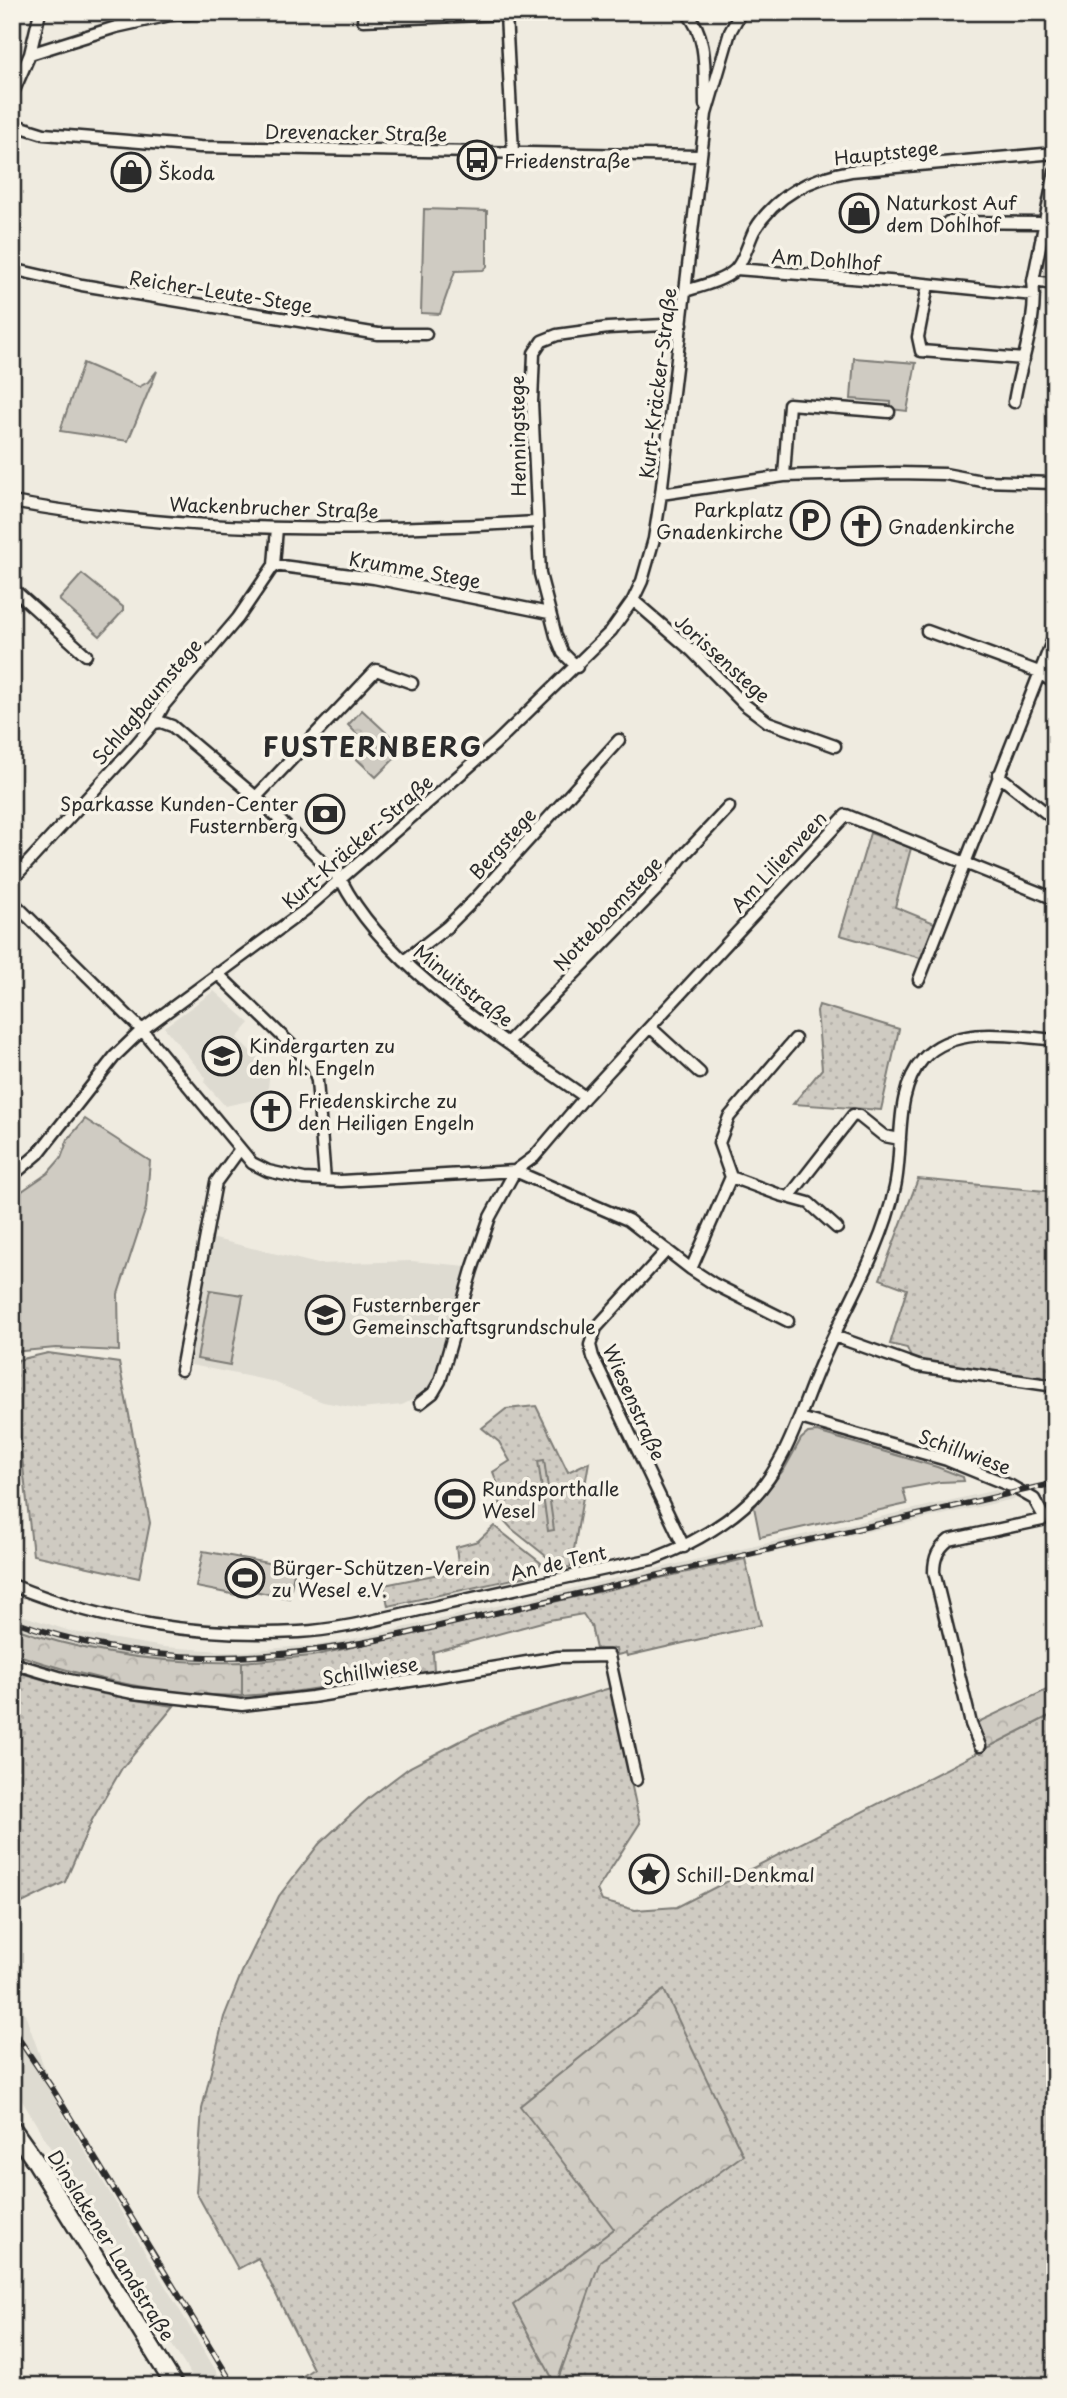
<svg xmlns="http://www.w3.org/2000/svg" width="1067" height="2398" font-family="'Playpen Sans',sans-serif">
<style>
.built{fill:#dedbd1}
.grass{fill:url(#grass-dots);stroke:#7d7b76;stroke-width:2}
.forest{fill:url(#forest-crowns);stroke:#7d7b76;stroke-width:2}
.green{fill:#cfcbc2;stroke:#7d7b76;stroke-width:2}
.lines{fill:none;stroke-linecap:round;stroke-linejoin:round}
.minor-casing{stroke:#2b2b2b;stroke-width:15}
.primary-casing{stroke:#2b2b2b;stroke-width:21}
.minor{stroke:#f7f3e8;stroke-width:10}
.primary{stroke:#f7f3e8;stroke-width:16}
.rail-casing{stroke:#2b2b2b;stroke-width:6}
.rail{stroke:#f7f3e8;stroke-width:3.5;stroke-dasharray:10;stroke-linecap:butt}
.labels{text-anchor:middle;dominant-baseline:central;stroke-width:7;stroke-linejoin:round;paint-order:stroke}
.street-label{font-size:19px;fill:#2b2b2b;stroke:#f7f3e8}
.poi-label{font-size:19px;fill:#2b2b2b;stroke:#f7f3e8;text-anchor:start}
.district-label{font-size:26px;font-weight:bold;letter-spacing:2px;fill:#2b2b2b;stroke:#f7f3e8}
</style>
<defs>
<pattern id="grass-dots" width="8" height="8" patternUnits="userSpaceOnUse" patternTransform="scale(1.75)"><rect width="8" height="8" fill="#cfcbc2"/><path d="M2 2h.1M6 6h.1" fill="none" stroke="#b2aea7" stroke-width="1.8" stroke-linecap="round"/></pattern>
<pattern id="forest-crowns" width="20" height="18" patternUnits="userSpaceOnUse" patternTransform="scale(1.75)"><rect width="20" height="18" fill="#cfcbc2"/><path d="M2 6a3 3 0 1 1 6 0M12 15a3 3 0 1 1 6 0" fill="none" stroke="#b2aea7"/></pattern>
</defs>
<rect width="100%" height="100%" fill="#efebe0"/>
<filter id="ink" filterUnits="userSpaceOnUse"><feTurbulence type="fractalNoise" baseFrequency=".0143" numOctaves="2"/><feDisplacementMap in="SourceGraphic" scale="14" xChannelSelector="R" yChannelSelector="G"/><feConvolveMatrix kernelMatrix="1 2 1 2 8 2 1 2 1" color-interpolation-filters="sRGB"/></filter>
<g filter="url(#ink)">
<path class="built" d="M 214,991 L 250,1023 L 237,1038 L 270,1070 L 267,1097 L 225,1106 L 205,1083 L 206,1078 L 164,1027 Z
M 211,1238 L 318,1264 L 411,1261 L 467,1266 L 440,1366 L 432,1385 L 420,1396 L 402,1405 L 361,1409 L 323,1402 L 271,1381 L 186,1364 Z
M 996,1490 L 1018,1498 L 312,1656 L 201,1663 L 141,1658 L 68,1645 L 12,1627 L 12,1612 L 73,1632 L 164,1647 L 236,1652 L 326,1644 L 372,1635 Z
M 12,1978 L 58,2106 L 225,2386 L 198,2386 L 115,2255 L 12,2084 Z"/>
<path class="grass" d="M 870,833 L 911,848 L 895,907 L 937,924 L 924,959 L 840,935 Z
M 819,1005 L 899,1029 L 881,1110 L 793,1104 L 822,1069 L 817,1011 Z
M 918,1179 L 1055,1192 L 1055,1381 L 912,1360 L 907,1348 L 890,1344 L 907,1289 L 880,1279 Z
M 48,1353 L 119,1363 L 150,1523 L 139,1578 L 33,1555 L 12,1368 L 18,1360 Z
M 536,1406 L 568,1472 L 589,1462 L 571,1567 L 561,1568 L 512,1529 L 499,1515 L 501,1493 L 493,1472 L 510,1461 L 499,1442 L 482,1428 L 506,1409 Z
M 494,1526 L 541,1563 L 532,1575 L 388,1606 L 384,1585 L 459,1570 L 456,1547 L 478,1541 Z
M 745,1559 L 761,1625 L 627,1656 L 626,1653 L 617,1655 L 616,1649 L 596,1649 L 591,1626 L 583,1614 L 549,1620 L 433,1652 L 434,1671 L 292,1692 L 242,1696 L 242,1662 L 312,1656 Z
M 12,1670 C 66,1688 118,1698 174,1706 L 122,1768 L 92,1820 L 65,1882 L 12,1908 Z
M 610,1688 L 640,1823 L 597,1890 L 602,1901 L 635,1910 L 677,1907 L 1055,1713 L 1055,2386 L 296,2386 L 294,2382 L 313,2369 L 258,2258 L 238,2269 L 196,2192 L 202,2109 L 224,2017 L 242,1972 L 279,1896 L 319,1844 L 369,1798 L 410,1767 L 474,1734 L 509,1719 Z"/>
<path class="forest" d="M 362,710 L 404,749 L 376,777 L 348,751 L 354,744 L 352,741 L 357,734 L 348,725 Z
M 12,1627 C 85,1654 164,1664 242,1662 L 242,1696 C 165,1696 85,1678 12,1653 Z
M 1055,1686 L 1055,1713 L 975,1754 L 980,1739 L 976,1723 Z
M 664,1990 L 743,2155 L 600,2261 L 556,2385 L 513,2305 L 614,2229 L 520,2106 Z"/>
<path class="green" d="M 424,209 L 487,211 L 487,267 L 483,270 L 455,271 L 440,314 L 421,313 Z
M 854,358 L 916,363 L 907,411 L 891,409 L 891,402 L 851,399 Z
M 83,363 L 139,387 L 148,382 L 157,371 L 128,441 L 60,431 Z
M 82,574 L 123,607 L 123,611 L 100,636 L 59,600 Z
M 85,1119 L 150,1161 L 146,1208 L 118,1294 L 119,1351 L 56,1348 L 12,1352 L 12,1198 L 48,1173 L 61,1158 L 68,1139 Z
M 210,1290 L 243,1295 L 230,1365 L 197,1359 Z
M 817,1432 L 937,1467 L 963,1477 L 964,1481 L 940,1482 L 903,1489 L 907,1504 L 760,1537 L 754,1507 L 785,1468 L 801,1439 L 808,1433 Z
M 544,1460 L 554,1530 L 548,1531 L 538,1461 Z
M 203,1551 L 295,1568 L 289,1598 L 249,1590 L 247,1597 L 196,1587 Z"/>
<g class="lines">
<defs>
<path id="minor" d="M 686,12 C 709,36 704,74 705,105
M 363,20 L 506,14 L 513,153
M 30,54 L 116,27 L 170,15 L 212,12
M 12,95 L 30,54 L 40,12
M 12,124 L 44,134 L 200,147 L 700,156
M 948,222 L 1043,223
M 12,269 L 82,285 L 378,334 L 426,334
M 736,269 L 915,283 L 1034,295
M 1033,281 L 1055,284
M 928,285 L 918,337 L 921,351 L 1024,359
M 685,291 C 701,286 723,281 735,270 C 744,261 748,243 754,231 C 776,194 811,178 851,171 L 1055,153
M 1014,402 C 1020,362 1038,322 1033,281 L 1055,171
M 784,476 L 789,404 L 889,412
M 661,494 L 784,476 L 897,473 L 945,474 L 982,481 L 1055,483
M 12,502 C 185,534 362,532 536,522
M 274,565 L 374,578 L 549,613
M 12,588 L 86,655
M 633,600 L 692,651 L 744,704 L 768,722 L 835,746
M 927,631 L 1039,672 L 1055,684
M 577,667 L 563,653 L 556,636 L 540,574 L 532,402 L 534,353 L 542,341 L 557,335 L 608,328 L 682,324
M 154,723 L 161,722 L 172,726 L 256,797 L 341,880 C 386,969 505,1040 585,1097
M 998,775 L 1055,820
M 256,797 L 376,670 L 412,683
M 12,880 L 132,749 L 154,723 L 164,705 L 238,618 L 274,565 L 277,528
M 12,901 L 142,1030 L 252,1163 L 268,1171 L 304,1179 L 341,1181 L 515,1171 L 628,1220 L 691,1269 L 714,1284 L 788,1321
M 404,961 L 447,927 L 477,897 L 619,740
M 217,973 L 313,1066 L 317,1081 L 325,1180
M 919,980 L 965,863 L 1055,899
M 650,1027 L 700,1073
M 508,1042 L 660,886 L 682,857 L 729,807
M 12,1176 L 38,1154 L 115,1056 L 142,1030 L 305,910 L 495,744 L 611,631 L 633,600 L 642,581 L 654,539 L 661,494 L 706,114 L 730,32 L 741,12
M 731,1177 L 780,1195 L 809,1203 L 837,1228
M 789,1197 L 853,1115 L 859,1116 L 884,1136 L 900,1139
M 667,1250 L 596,1328 L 590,1345 L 593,1357 L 684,1547
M 691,1269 L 731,1177 L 719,1143 L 729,1117 L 795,1039
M 834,1336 L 918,1366 L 1055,1386
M 181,1370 L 216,1182 L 240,1149
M 420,1403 L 433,1393 L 440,1381 L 472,1270 L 490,1217 L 515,1171 L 534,1157 L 585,1097 L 846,815 L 965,863 L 1055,634
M 800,1418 L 947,1460 L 1011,1486 L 1034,1499 L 1043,1515 L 1042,1520 L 949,1540 C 938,1549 934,1557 934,1572 L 967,1707 L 971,1724 L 980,1746
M 12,1585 C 105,1623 198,1637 299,1632 C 340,1630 383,1618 424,1609 C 500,1592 576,1575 653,1559 C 690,1545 723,1527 752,1499 C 787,1463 800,1412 819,1368 C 845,1307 881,1252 895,1187 C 904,1146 893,1093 923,1059 C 954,1024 1014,1036 1055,1040
M 12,1663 L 69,1680 L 133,1693 L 242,1705 L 312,1697 L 558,1657 L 609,1656 L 636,1780"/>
<path id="primary" d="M 12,2128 L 36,2162 L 175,2386"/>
</defs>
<use href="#minor" class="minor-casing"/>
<use href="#primary" class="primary-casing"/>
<use href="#minor" class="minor"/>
<use href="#primary" class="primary"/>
<defs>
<path id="rail" d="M 12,1620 C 144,1670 270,1664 405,1634 L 1055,1483
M 12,2029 L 54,2091 L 234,2386"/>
</defs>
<use href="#rail" class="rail-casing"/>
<use href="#rail" class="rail"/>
</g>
</g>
<defs>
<symbol id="bus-ring" viewBox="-11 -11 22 22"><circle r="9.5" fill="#f7f3e8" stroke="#2b2b2b" stroke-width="1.5"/><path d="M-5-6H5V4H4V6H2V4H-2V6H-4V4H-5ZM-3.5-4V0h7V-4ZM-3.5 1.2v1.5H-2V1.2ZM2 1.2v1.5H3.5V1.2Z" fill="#2b2b2b"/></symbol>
<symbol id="shop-ring" viewBox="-11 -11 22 22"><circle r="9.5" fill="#f7f3e8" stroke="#2b2b2b" stroke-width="1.5"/><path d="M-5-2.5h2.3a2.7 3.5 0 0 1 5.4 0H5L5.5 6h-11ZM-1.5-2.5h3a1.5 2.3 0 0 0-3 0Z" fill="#2b2b2b"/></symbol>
<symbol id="parking-ring" viewBox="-11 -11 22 22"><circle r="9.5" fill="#f7f3e8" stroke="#2b2b2b" stroke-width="1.5"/><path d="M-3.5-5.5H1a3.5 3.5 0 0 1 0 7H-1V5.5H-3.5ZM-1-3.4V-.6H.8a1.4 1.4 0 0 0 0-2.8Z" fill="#2b2b2b"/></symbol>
<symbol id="church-ring" viewBox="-11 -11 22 22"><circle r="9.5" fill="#f7f3e8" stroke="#2b2b2b" stroke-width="1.5"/><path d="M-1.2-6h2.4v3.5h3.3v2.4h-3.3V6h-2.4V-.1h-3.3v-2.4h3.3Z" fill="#2b2b2b"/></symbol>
<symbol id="bank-ring" viewBox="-11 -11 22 22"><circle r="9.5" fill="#f7f3e8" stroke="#2b2b2b" stroke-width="1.5"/><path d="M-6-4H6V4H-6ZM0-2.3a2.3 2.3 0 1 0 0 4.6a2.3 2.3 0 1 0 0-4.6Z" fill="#2b2b2b"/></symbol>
<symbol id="school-ring" viewBox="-11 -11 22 22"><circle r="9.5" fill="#f7f3e8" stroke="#2b2b2b" stroke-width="1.5"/><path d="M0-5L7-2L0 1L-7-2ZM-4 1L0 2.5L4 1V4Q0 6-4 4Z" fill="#2b2b2b"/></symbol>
<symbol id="stadium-ring" viewBox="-11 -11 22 22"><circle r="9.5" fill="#f7f3e8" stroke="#2b2b2b" stroke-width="1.5"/><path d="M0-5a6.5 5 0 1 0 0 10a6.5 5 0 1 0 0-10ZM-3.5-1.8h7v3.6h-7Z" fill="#2b2b2b"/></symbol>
<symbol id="sight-ring" viewBox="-11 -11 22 22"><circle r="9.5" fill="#f7f3e8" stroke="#2b2b2b" stroke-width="1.5"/><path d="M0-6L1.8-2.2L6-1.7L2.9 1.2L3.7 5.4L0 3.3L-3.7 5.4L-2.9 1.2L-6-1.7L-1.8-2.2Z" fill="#2b2b2b"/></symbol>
</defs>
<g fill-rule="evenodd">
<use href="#bus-ring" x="455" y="138" width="44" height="44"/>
<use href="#shop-ring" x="109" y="150" width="44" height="44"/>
<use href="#shop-ring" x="837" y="191" width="44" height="44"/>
<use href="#parking-ring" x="788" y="498" width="44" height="44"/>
<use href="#church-ring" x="839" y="504" width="44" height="44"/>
<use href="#bank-ring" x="303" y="792" width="44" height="44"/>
<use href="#school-ring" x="200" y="1034" width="44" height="44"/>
<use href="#church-ring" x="249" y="1089" width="44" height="44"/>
<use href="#school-ring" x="303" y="1293" width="44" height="44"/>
<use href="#stadium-ring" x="433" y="1477" width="44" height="44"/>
<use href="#stadium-ring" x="223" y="1556" width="44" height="44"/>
<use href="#sight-ring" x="627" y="1852" width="44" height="44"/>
</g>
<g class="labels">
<g class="street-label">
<text transform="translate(356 132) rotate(1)">Drevenacker Straße</text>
<text transform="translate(886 152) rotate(-6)">Hauptstege</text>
<text transform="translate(826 259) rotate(4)">Am Dohlhof</text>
<text transform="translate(221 291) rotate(9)">Reicher-Leute-Stege</text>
<text transform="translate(657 383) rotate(-83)">Kurt-Kräcker-Straße</text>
<text transform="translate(517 436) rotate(-91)">Henningstege</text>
<text transform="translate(274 507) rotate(2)">Wackenbrucher Straße</text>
<text transform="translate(415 569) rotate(10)">Krumme Stege</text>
<text transform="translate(723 658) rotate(42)">Jorissenstege</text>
<text transform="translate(146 701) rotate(-50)">Schlagbaumstege</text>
<text transform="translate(357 841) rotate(-41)">Kurt-Kräcker-Straße</text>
<text transform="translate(502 843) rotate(-48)">Bergstege</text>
<text transform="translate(778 861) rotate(-47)">Am Lilienveen</text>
<text transform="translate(607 913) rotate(-47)">Notteboomstege</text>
<text transform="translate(464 985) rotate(38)">Minuitstraße</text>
<text transform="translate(635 1402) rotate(66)">Wiesenstraße</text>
<text transform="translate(965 1451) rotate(20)">Schillwiese</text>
<text transform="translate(558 1562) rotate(-13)">An de Tent</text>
<text transform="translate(370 1670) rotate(-9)">Schillwiese</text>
<text transform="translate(112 2245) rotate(58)">Dinslakener Landstraße</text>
</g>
<g class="poi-label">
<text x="504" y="160">Friedenstraße</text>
<text x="158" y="172">Škoda</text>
<text x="886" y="202">Naturkost Auf<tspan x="886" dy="22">dem Dohlhof</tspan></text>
<text x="783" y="509" text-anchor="end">Parkplatz<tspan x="783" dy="22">Gnadenkirche</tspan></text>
<text x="888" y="526">Gnadenkirche</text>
<text x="298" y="803" text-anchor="end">Sparkasse Kunden-Center<tspan x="298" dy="22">Fusternberg</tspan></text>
<text x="249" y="1045">Kindergarten zu<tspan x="249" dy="22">den hl. Engeln</tspan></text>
<text x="298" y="1100">Friedenskirche zu<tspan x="298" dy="22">den Heiligen Engeln</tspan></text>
<text x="352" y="1304">Fusternberger<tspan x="352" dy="22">Gemeinschaftsgrundschule</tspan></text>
<text x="482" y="1488">Rundsporthalle<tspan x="482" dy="22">Wesel</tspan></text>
<text x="272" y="1567">Bürger-Schützen-Verein<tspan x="272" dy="22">zu Wesel e.V.</tspan></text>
<text x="676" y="1874">Schill-Denkmal</text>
</g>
<g class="district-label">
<text x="373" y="746">FUSTERNBERG</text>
</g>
</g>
<rect width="1067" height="2398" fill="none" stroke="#f7f3e8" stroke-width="42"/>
<rect x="21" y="21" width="1025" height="2356" fill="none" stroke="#2b2b2b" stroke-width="2.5" filter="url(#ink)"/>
</svg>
